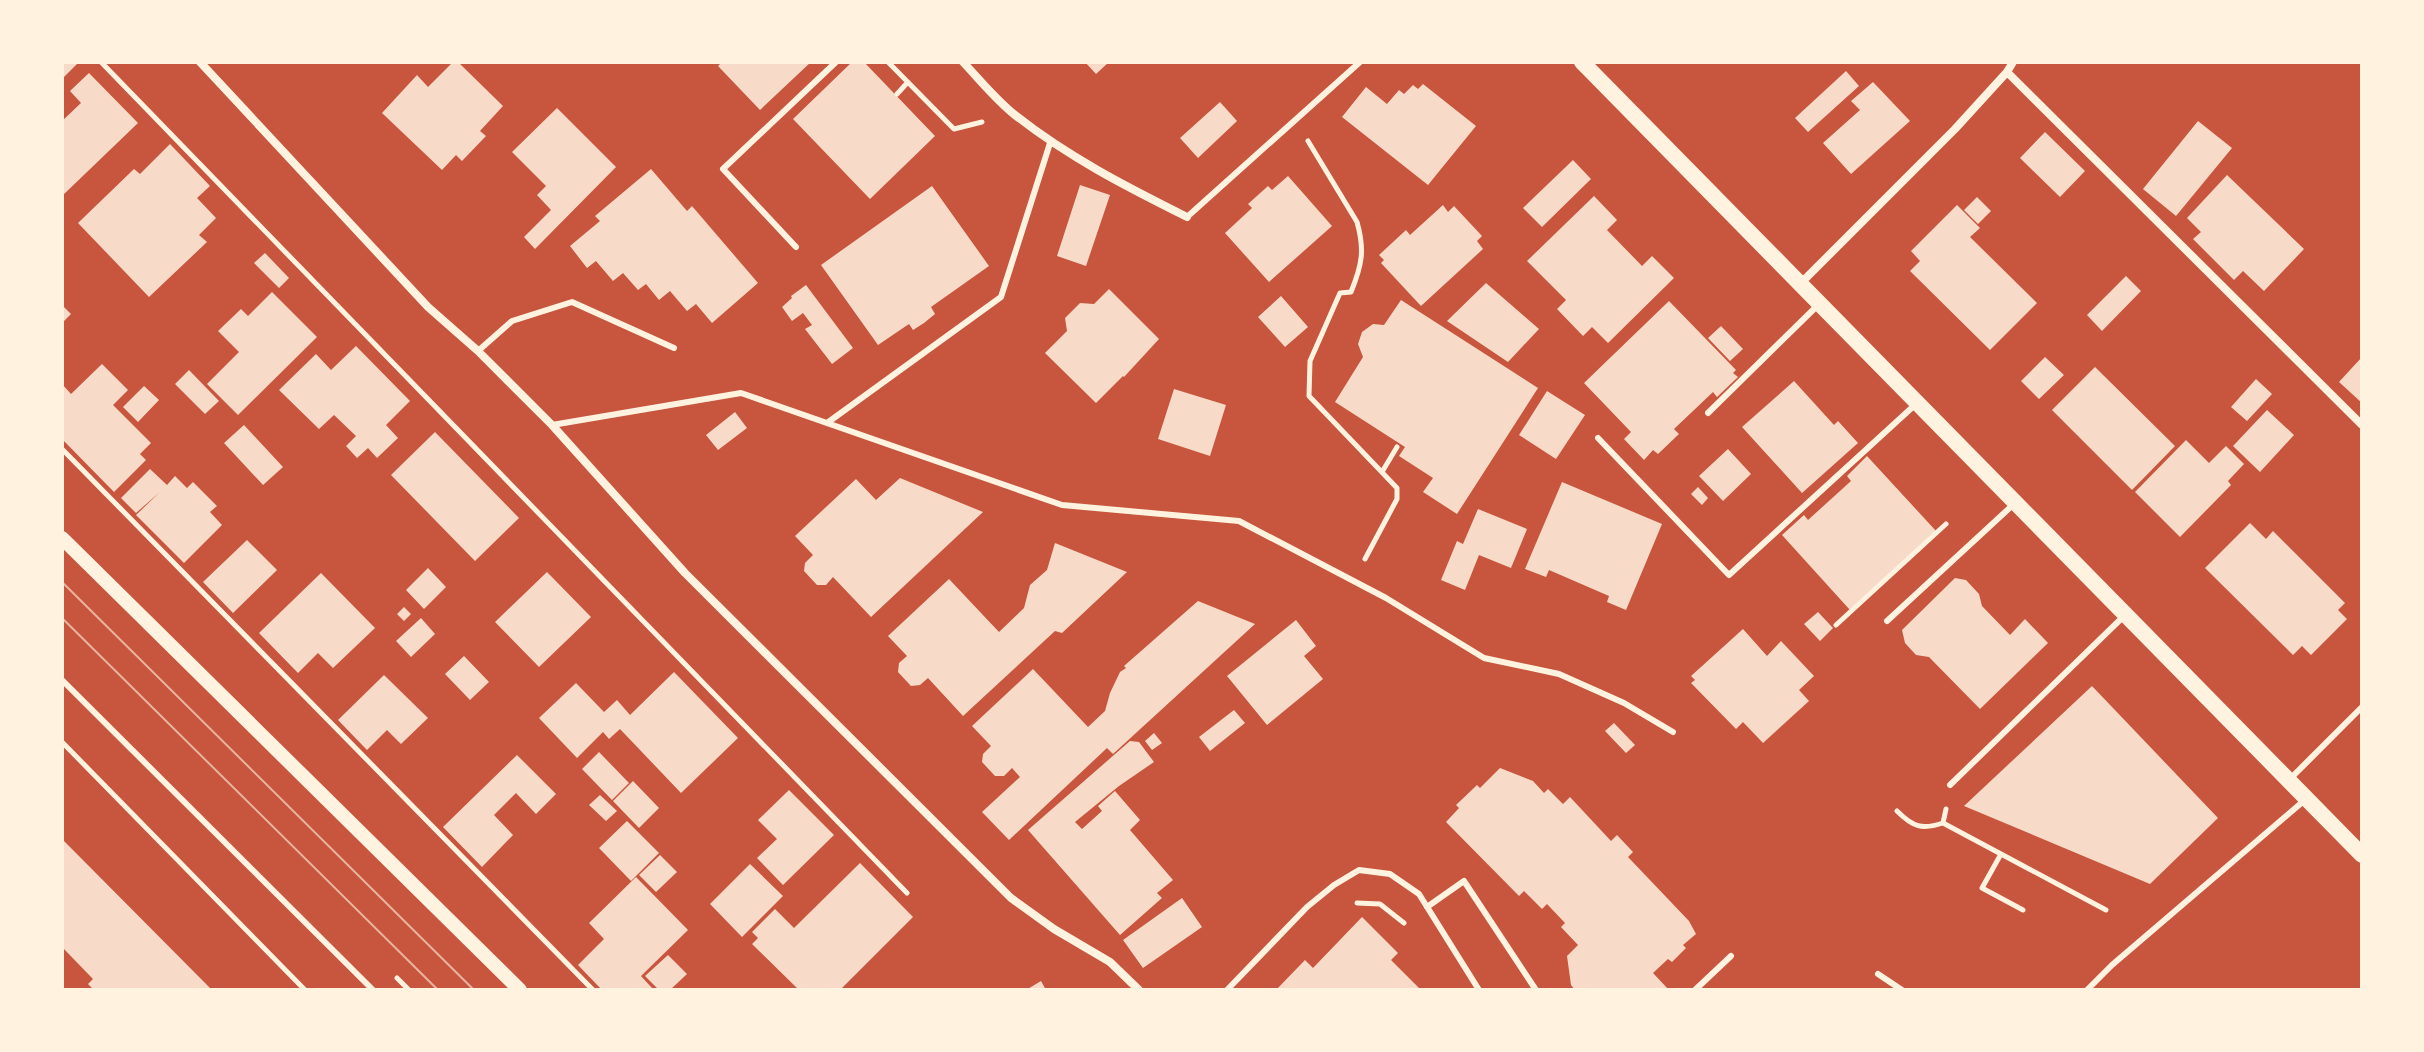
<svg xmlns="http://www.w3.org/2000/svg" width="2424" height="1052" font-family="Roboto,sans-serif">
<style>
.building{fill:#f7dbc8}
.lines{fill:none;stroke-linecap:round;stroke-linejoin:round}
.path{stroke:#fff3e0;stroke-width:5}
.service{stroke:#fff3e0;stroke-width:6}
.minor{stroke:#fff3e0;stroke-width:8}
.tertiary{stroke:#fff3e0;stroke-width:14}
.secondary{stroke:#fff3e0;stroke-width:16}
.tram{stroke:#e9b49f;stroke-width:2}
</style>
<rect width="100%" height="100%" fill="#c8553d"/>
<path class="building" d="M 62,62 L 79,62 L 62,79 Z
M 453,62 L 458,62 L 503,106 L 480,131 L 486,136 L 462,161 L 456,155 L 442,170 L 382,113 L 417,75 L 428,87 Z
M 722,62 L 811,62 L 760,110 L 718,66 Z
M 852,62 L 864,62 L 935,136 L 870,199 L 793,119 Z
M 1085,62 L 1109,62 L 1096,74 Z
M 1846,71 L 1859,86 L 1808,132 L 1795,118 Z
M 89,73 L 138,123 L 62,196 L 62,121 L 81,103 L 70,91 Z
M 1873,82 L 1910,121 L 1851,174 L 1823,143 L 1860,110 L 1851,101 Z
M 1423,84 L 1476,126 L 1428,185 L 1342,117 L 1366,87 L 1387,104 L 1399,90 L 1404,94 L 1413,85 L 1418,89 Z
M 1220,102 L 1237,121 L 1198,158 L 1180,138 Z
M 557,108 L 616,167 L 535,249 L 524,237 L 551,210 L 537,195 L 546,186 L 512,152 Z
M 2198,121 L 2232,148 L 2176,216 L 2143,189 Z
M 2045,132 L 2085,171 L 2060,197 L 2020,158 Z
M 170,144 L 210,186 L 197,198 L 216,218 L 199,235 L 207,242 L 149,297 L 78,223 L 134,169 L 140,174 Z
M 1573,160 L 1591,179 L 1542,227 L 1523,208 Z
M 651,169 L 687,211 L 692,206 L 758,283 L 712,323 L 696,304 L 687,311 L 670,291 L 659,300 L 646,284 L 638,290 L 623,273 L 613,281 L 596,261 L 587,268 L 570,246 L 600,221 L 595,216 Z
M 2227,175 L 2304,249 L 2264,291 L 2243,271 L 2234,280 L 2193,239 L 2201,232 L 2187,218 Z
M 1288,176 L 1332,226 L 1269,282 L 1225,233 L 1252,208 L 1248,204 L 1268,186 L 1272,190 Z
M 1080,185 L 1110,195 L 1086,266 L 1057,256 Z
M 932,186 L 989,266 L 931,307 L 935,314 L 924,323 L 913,330 L 909,324 L 878,345 L 821,265 Z
M 1594,196 L 1617,220 L 1607,230 L 1642,266 L 1652,256 L 1674,278 L 1608,343 L 1592,327 L 1583,336 L 1557,309 L 1566,300 L 1527,261 Z
M 1977,197 L 1991,211 L 1978,224 L 1964,210 Z
M 1443,205 L 1448,212 L 1454,206 L 1482,236 L 1477,241 L 1483,249 L 1421,306 L 1381,263 L 1384,260 L 1379,255 L 1406,230 L 1410,235 Z
M 1957,205 L 1980,228 L 1970,237 L 2037,303 L 1990,350 L 1910,271 L 1920,261 L 1911,251 Z
M 265,253 L 289,278 L 279,288 L 254,263 Z
M 2126,276 L 2141,291 L 2102,331 L 2087,315 Z
M 1486,283 L 1539,329 L 1508,362 L 1447,321 Z
M 806,285 L 853,348 L 832,364 L 805,329 L 812,325 L 803,313 L 792,321 L 782,307 L 792,298 L 791,296 Z
M 1109,289 L 1159,339 L 1124,377 L 1123,376 L 1096,403 L 1045,353 L 1067,331 L 1065,318 L 1080,303 L 1094,304 Z
M 272,292 L 317,337 L 238,415 L 207,384 L 239,352 L 218,331 L 241,309 L 248,316 Z
M 1281,296 L 1308,327 L 1285,347 L 1258,317 Z
M 1401,300 L 1538,388 L 1457,514 L 1423,492 L 1433,478 L 1399,456 L 1405,447 L 1335,402 L 1363,357 L 1358,344 L 1362,332 L 1373,324 L 1384,325 Z
M 1669,301 L 1736,370 L 1733,373 L 1738,377 L 1717,397 L 1713,392 L 1674,429 L 1679,434 L 1658,454 L 1653,450 L 1644,460 L 1624,439 L 1631,432 L 1584,383 Z
M 62,305 L 71,314 L 62,323 Z
M 1721,326 L 1743,349 L 1730,361 L 1708,338 Z
M 356,346 L 410,401 L 386,425 L 398,438 L 377,458 L 368,448 L 357,458 L 346,446 L 356,436 L 334,415 L 319,429 L 279,390 L 316,354 L 331,370 Z
M 2045,357 L 2064,375 L 2039,399 L 2021,381 Z
M 2362,357 L 2362,403 L 2339,382 Z
M 102,364 L 128,390 L 113,405 L 151,443 L 140,454 L 146,460 L 114,492 L 62,439 L 62,384 L 71,394 Z
M 2095,367 L 2175,446 L 2132,490 L 2052,410 Z
M 189,370 L 219,401 L 205,414 L 175,384 Z
M 2256,379 L 2272,394 L 2247,421 L 2231,407 Z
M 1794,381 L 1834,425 L 1838,421 L 1858,443 L 1802,493 L 1742,427 Z
M 144,386 L 159,400 L 138,422 L 123,407 Z
M 1174,389 L 1226,405 L 1210,456 L 1158,439 Z
M 1547,391 L 1585,415 L 1556,459 L 1519,435 Z
M 2267,410 L 2294,435 L 2260,472 L 2233,446 Z
M 735,412 L 747,428 L 718,450 L 706,435 Z
M 244,425 L 283,467 L 263,485 L 224,443 Z
M 435,432 L 519,518 L 475,561 L 391,475 Z
M 2186,440 L 2209,463 L 2226,446 L 2244,464 L 2228,481 L 2231,485 L 2180,537 L 2135,492 Z
M 1728,449 L 1751,474 L 1723,501 L 1699,476 Z
M 1867,456 L 1936,531 L 1850,610 L 1782,535 L 1804,515 L 1808,520 L 1851,481 L 1847,476 Z
M 150,469 L 167,485 L 175,476 L 187,488 L 193,482 L 217,506 L 210,512 L 222,525 L 184,563 L 136,515 L 160,492 L 136,513 L 121,498 Z
M 900,478 L 983,512 L 871,617 L 833,577 L 826,585 L 817,585 L 804,571 L 805,563 L 813,555 L 795,536 L 856,479 L 876,500 Z
M 1562,482 L 1662,524 L 1626,610 L 1607,602 L 1609,596 L 1549,570 L 1546,577 L 1525,569 Z
M 1698,487 L 1708,498 L 1702,505 L 1691,494 Z
M 1478,509 L 1527,529 L 1511,568 L 1479,555 L 1465,590 L 1441,580 L 1457,541 L 1463,544 Z
M 2250,523 L 2266,539 L 2273,531 L 2345,603 L 2338,610 L 2347,619 L 2311,655 L 2302,646 L 2293,655 L 2205,568 Z
M 247,540 L 277,570 L 233,613 L 203,582 Z
M 1055,543 L 1127,572 L 1062,633 L 1055,631 L 963,716 L 928,678 L 920,685 L 911,686 L 898,672 L 899,663 L 907,656 L 888,636 L 949,579 L 999,632 L 1024,608 L 1030,585 L 1047,570 Z
M 428,568 L 446,587 L 424,609 L 406,590 Z
M 547,572 L 591,617 L 539,667 L 495,622 Z
M 321,573 L 375,628 L 333,668 L 318,653 L 298,673 L 259,633 Z
M 1955,578 L 1966,580 L 1979,594 L 1982,606 L 2010,635 L 2025,619 L 2048,643 L 1980,709 L 1929,657 L 1916,655 L 1905,643 L 1902,630 Z
M 1198,601 L 1255,624 L 1113,754 L 1107,748 L 1009,840 L 982,812 L 1020,777 L 1012,768 L 1004,776 L 995,776 L 982,762 L 983,754 L 991,746 L 972,726 L 1033,669 L 1088,727 L 1105,711 L 1110,693 L 1120,672 L 1126,668 L 1124,666 Z
M 404,607 L 411,614 L 404,621 L 397,614 Z
M 1818,612 L 1833,628 L 1820,641 L 1804,624 Z
M 421,618 L 435,634 L 411,657 L 396,641 Z
M 1296,620 L 1316,646 L 1304,656 L 1323,679 L 1267,725 L 1227,676 Z
M 1743,629 L 1767,656 L 1781,641 L 1814,676 L 1799,690 L 1809,701 L 1763,743 L 1743,722 L 1736,729 L 1691,683 L 1695,680 L 1691,676 Z
M 464,656 L 489,682 L 470,700 L 445,674 Z
M 674,672 L 738,738 L 681,793 L 620,729 L 609,739 L 603,732 L 577,758 L 539,718 L 576,683 L 604,712 L 617,700 L 630,715 Z
M 384,675 L 428,718 L 401,744 L 387,730 L 367,750 L 338,720 Z
M 2092,686 L 2218,818 L 2150,884 L 1964,806 Z
M 1234,710 L 1245,723 L 1210,751 L 1199,737 Z
M 1614,723 L 1635,745 L 1626,753 L 1605,731 Z
M 1154,733 L 1162,743 L 1152,750 L 1145,741 Z
M 1130,741 L 1139,742 L 1154,762 L 1119,786 L 1075,822 L 1082,829 L 1102,811 L 1098,806 L 1115,791 L 1140,820 L 1130,830 L 1173,880 L 1157,893 L 1162,898 L 1120,935 L 1028,830 Z
M 599,752 L 629,783 L 612,800 L 582,769 Z
M 517,755 L 556,794 L 536,814 L 516,793 L 494,815 L 513,835 L 482,867 L 443,827 Z
M 1500,768 L 1533,781 L 1544,793 L 1548,789 L 1563,804 L 1570,797 L 1611,841 L 1617,835 L 1633,852 L 1628,857 L 1689,921 L 1696,934 L 1683,945 L 1686,948 L 1672,962 L 1668,959 L 1653,973 L 1669,990 L 1575,990 L 1571,985 L 1567,956 L 1578,945 L 1561,927 L 1565,923 L 1547,904 L 1542,909 L 1524,891 L 1519,896 L 1446,822 L 1459,808 L 1456,805 L 1477,785 L 1480,788 Z
M 633,781 L 659,808 L 639,828 L 613,801 Z
M 789,790 L 834,835 L 783,885 L 757,858 L 777,839 L 758,820 Z
M 600,795 L 617,811 L 606,821 L 589,805 Z
M 627,821 L 659,853 L 631,881 L 599,848 Z
M 62,839 L 212,990 L 94,990 L 88,984 L 93,979 L 62,947 Z
M 660,855 L 677,872 L 656,892 L 639,875 Z
M 860,863 L 913,917 L 840,990 L 799,990 L 752,944 L 758,938 L 752,932 L 775,909 L 794,928 Z
M 750,864 L 783,896 L 742,937 L 710,904 Z
M 636,877 L 688,930 L 641,976 L 652,988 L 650,990 L 602,990 L 578,965 L 604,939 L 589,923 Z
M 1182,898 L 1202,927 L 1143,968 L 1123,940 Z
M 1362,917 L 1398,953 L 1391,960 L 1421,990 L 1276,990 L 1305,960 L 1313,968 Z
M 668,955 L 687,974 L 670,990 L 659,990 L 645,976 Z
M 1041,981 L 1046,990 L 1026,990 Z"/>
<g class="lines">
<path class="path" d="M 101,62 L 907,893
M 888,62 L 954,129 L 982,122
M 897,94 L 908,82
M 1308,141 L 1357,222 C 1365,250 1362,265 1351,292 L 1340,293 L 1310,361 L 1309,396 L 1397,488 L 1397,499 L 1365,559
M 62,449 L 593,990
M 1382,472 L 1397,447
M 1836,625 L 1946,524
M 62,742 L 305,990
M 1946,809 L 1943,823 L 2106,910
M 1897,811 C 1913,827 1922,830 1943,823
M 2001,854 L 1982,888 L 2023,910
M 1357,903 L 1380,904 L 1404,923
M 397,978 L 409,990"/>
<path class="service" d="M 1187,217 L 1360,62
M 796,247 L 723,169 L 836,62
M 478,351 L 512,321 L 572,302 L 674,348
M 1708,413 L 1817,306
M 827,423 L 1001,297 L 1051,140
M 552,425 L 741,393 L 1062,505 L 1239,521 L 1386,598 L 1484,658 L 1559,674 L 1624,703 L 1673,732
M 1598,438 L 1729,575 L 1917,403
M 1887,621 L 2015,503
M 62,680 L 373,990
M 2291,778 L 2362,707
M 1950,785 L 2125,615
M 1427,907 L 1464,881 L 1536,990
M 1878,974 L 1902,990
M 1227,990 L 1307,907 L 1334,885 L 1359,870 L 1390,874 L 1419,894 L 1479,990
M 1695,990 L 1731,956
M 2087,990 L 2112,965 L 2306,799"/>
<path class="minor" d="M 200,62 L 428,307 L 478,351 L 552,425 L 685,573 L 1011,898 L 1054,929 L 1110,962 L 1139,990
M 963,62 C 980,80 996,100 1015,115 C 1068,157 1127,187 1187,217
M 2007,72 L 2362,425
M 1800,284 L 1955,129 L 2007,72 L 2013,62"/>
<path class="tertiary" d="M 62,538 L 520,990"/>
<path class="secondary" d="M 1582,62 L 2362,855"/>
<path class="tram" d="M 62,582 L 474,990
M 62,618 L 438,990"/>
</g>
<rect width="2424" height="1052" fill="none" stroke="#fff3e0" stroke-width="128"/>
</svg>
